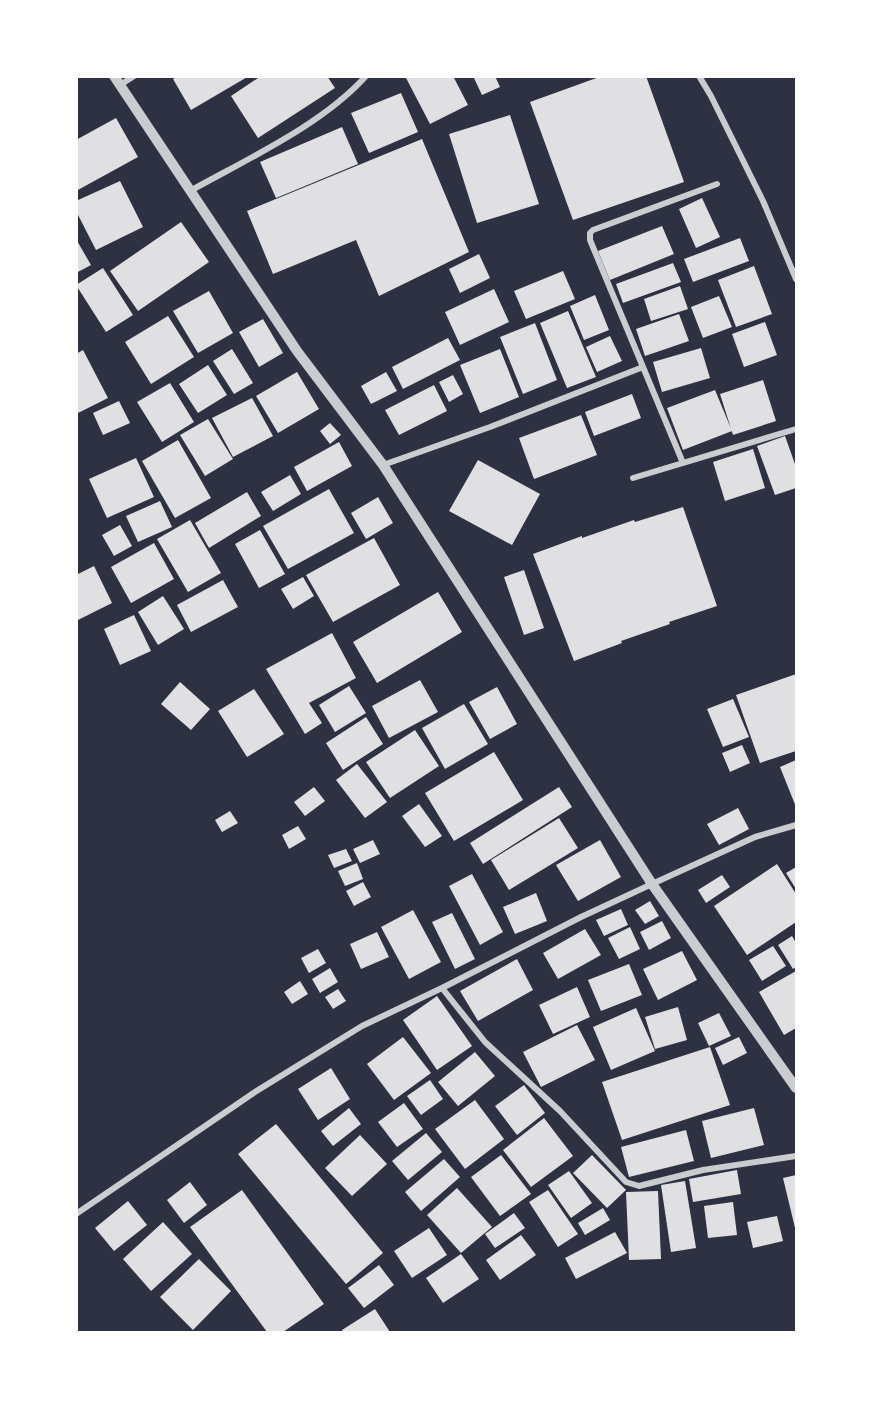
<svg xmlns="http://www.w3.org/2000/svg" width="873" height="1409" font-family="'Open Sans',sans-serif">
<style>
.building{fill:#e0e0e3}
.lines{fill:none;stroke-linecap:round;stroke-linejoin:round}
.minor{stroke:#caccd0;stroke-width:6}
.tertiary{stroke:#caccd0;stroke-width:10}
</style>
<rect width="100%" height="100%" fill="#2d3142"/>
<path class="building" d="M 178,76 L 249,76 L 191,110 L 173,79 Z
M 261,76 L 327,76 L 335,88 L 258,138 L 231,96 Z
M 405,76 L 453,76 L 468,105 L 430,124 Z
M 473,76 L 495,76 L 500,87 L 482,95 Z
M 602,76 L 646,76 L 684,182 L 573,220 L 530,102 Z
M 401,93 L 418,132 L 369,153 L 351,113 Z
M 510,115 L 539,204 L 477,223 L 449,134 Z
M 116,118 L 138,157 L 76,191 L 76,140 Z
M 342,127 L 358,164 L 276,198 L 260,162 Z
M 422,139 L 469,252 L 379,296 L 356,240 L 273,274 L 247,211 Z
M 120,181 L 143,227 L 96,250 L 76,211 L 76,201 Z
M 702,198 L 720,237 L 696,248 L 679,209 Z
M 181,222 L 209,262 L 138,311 L 110,271 Z
M 662,226 L 674,254 L 610,280 L 598,251 Z
M 740,238 L 749,261 L 693,282 L 684,259 Z
M 76,239 L 91,265 L 76,273 Z
M 479,254 L 490,278 L 460,293 L 449,269 Z
M 673,263 L 681,282 L 623,303 L 616,284 Z
M 754,266 L 772,314 L 736,327 L 718,280 Z
M 103,268 L 133,315 L 106,332 L 76,285 Z
M 563,271 L 575,299 L 526,319 L 514,291 Z
M 680,286 L 688,309 L 651,321 L 644,299 Z
M 494,289 L 509,322 L 460,345 L 445,312 Z
M 209,291 L 233,333 L 198,353 L 173,311 Z
M 595,295 L 609,330 L 584,340 L 570,306 Z
M 719,296 L 732,327 L 703,338 L 691,307 Z
M 568,311 L 596,377 L 567,388 L 540,323 Z
M 679,314 L 689,341 L 645,356 L 636,329 Z
M 168,316 L 194,357 L 151,384 L 125,342 Z
M 263,319 L 283,353 L 259,367 L 239,332 Z
M 765,322 L 777,355 L 744,367 L 732,334 Z
M 535,323 L 557,380 L 523,394 L 500,337 Z
M 610,336 L 622,361 L 597,372 L 586,347 Z
M 448,338 L 460,360 L 403,389 L 392,367 Z
M 701,348 L 710,378 L 662,392 L 653,362 Z
M 232,349 L 253,383 L 234,394 L 213,361 Z
M 500,349 L 519,397 L 480,413 L 460,365 Z
M 83,350 L 108,398 L 76,414 L 76,354 Z
M 208,365 L 227,395 L 198,413 L 179,384 Z
M 297,372 L 319,409 L 278,433 L 256,396 Z
M 386,372 L 397,391 L 371,404 L 361,386 Z
M 453,375 L 463,394 L 449,402 L 439,382 Z
M 763,380 L 776,421 L 733,435 L 720,394 Z
M 170,383 L 194,422 L 162,442 L 137,402 Z
M 434,385 L 447,411 L 399,435 L 385,410 Z
M 715,390 L 732,431 L 683,450 L 667,408 Z
M 632,394 L 641,418 L 594,436 L 585,412 Z
M 252,398 L 273,436 L 233,457 L 212,418 Z
M 119,401 L 130,423 L 103,435 L 93,413 Z
M 581,415 L 597,455 L 534,479 L 519,438 Z
M 208,419 L 233,459 L 205,476 L 180,435 Z
M 330,423 L 341,435 L 330,444 L 320,431 Z
M 785,436 L 796,467 L 796,488 L 775,495 L 757,446 Z
M 178,440 L 211,498 L 175,518 L 142,461 Z
M 339,442 L 352,466 L 307,491 L 294,467 Z
M 753,449 L 765,488 L 725,501 L 713,462 Z
M 136,458 L 154,497 L 107,518 L 89,479 Z
M 478,460 L 540,494 L 512,545 L 449,511 Z
M 290,475 L 301,494 L 273,511 L 261,492 Z
M 329,489 L 354,533 L 288,569 L 263,526 Z
M 247,492 L 261,516 L 209,548 L 195,523 Z
M 378,497 L 393,523 L 366,539 L 351,513 Z
M 160,501 L 172,527 L 138,542 L 126,516 Z
M 683,507 L 717,606 L 669,622 L 670,624 L 621,641 L 622,643 L 574,661 L 533,554 L 582,536 L 582,538 L 634,520 L 635,522 Z
M 190,520 L 221,573 L 188,592 L 157,539 Z
M 120,525 L 132,546 L 114,556 L 102,535 Z
M 260,530 L 285,574 L 259,588 L 235,544 Z
M 374,538 L 400,585 L 333,622 L 306,575 Z
M 154,543 L 174,579 L 131,603 L 111,567 Z
M 94,566 L 112,603 L 76,621 L 76,575 Z
M 524,570 L 544,628 L 524,635 L 504,577 Z
M 303,577 L 314,596 L 293,609 L 281,589 Z
M 223,580 L 238,607 L 191,632 L 177,605 Z
M 438,592 L 462,632 L 377,683 L 353,642 Z
M 163,596 L 184,629 L 158,645 L 138,612 Z
M 134,615 L 151,651 L 120,665 L 104,629 Z
M 332,633 L 356,678 L 309,703 L 322,723 L 305,734 L 266,669 Z
M 796,674 L 796,751 L 760,763 L 736,695 Z
M 420,680 L 438,712 L 389,738 L 372,706 Z
M 180,682 L 210,709 L 191,730 L 161,704 Z
M 349,686 L 366,713 L 335,732 L 319,705 Z
M 497,687 L 517,724 L 490,739 L 469,702 Z
M 254,689 L 284,734 L 247,757 L 218,711 Z
M 733,699 L 749,737 L 723,747 L 707,709 Z
M 464,704 L 488,744 L 445,769 L 422,728 Z
M 366,717 L 383,744 L 343,770 L 326,743 Z
M 415,730 L 439,766 L 390,798 L 366,762 Z
M 742,745 L 750,763 L 730,772 L 722,753 Z
M 494,752 L 523,800 L 454,841 L 425,793 Z
M 796,760 L 796,807 L 780,767 Z
M 357,764 L 387,802 L 365,818 L 336,780 Z
M 314,787 L 325,801 L 305,816 L 294,802 Z
M 559,787 L 572,807 L 483,864 L 470,843 Z
M 419,804 L 442,836 L 425,847 L 402,816 Z
M 738,808 L 749,829 L 719,845 L 707,824 Z
M 230,811 L 238,823 L 222,832 L 215,820 Z
M 559,818 L 578,848 L 509,890 L 491,860 Z
M 298,826 L 306,839 L 289,849 L 282,835 Z
M 373,840 L 380,854 L 360,863 L 353,849 Z
M 600,840 L 621,877 L 578,901 L 556,865 Z
M 346,849 L 352,861 L 334,868 L 328,855 Z
M 357,863 L 363,879 L 345,886 L 338,871 Z
M 777,864 L 796,894 L 796,922 L 747,955 L 714,906 Z
M 796,867 L 796,889 L 786,873 Z
M 472,874 L 503,932 L 480,945 L 449,886 Z
M 722,875 L 730,887 L 706,903 L 698,890 Z
M 363,882 L 371,897 L 354,906 L 346,891 Z
M 536,893 L 547,921 L 515,934 L 503,907 Z
M 650,901 L 659,916 L 645,924 L 635,910 Z
M 621,909 L 628,925 L 604,936 L 596,920 Z
M 413,910 L 441,962 L 409,979 L 381,927 Z
M 452,913 L 475,959 L 455,969 L 432,922 Z
M 662,921 L 671,938 L 649,950 L 640,932 Z
M 630,927 L 640,949 L 619,959 L 608,938 Z
M 585,929 L 601,955 L 558,979 L 543,953 Z
M 377,932 L 389,957 L 361,969 L 350,944 Z
M 792,936 L 796,943 L 796,967 L 793,969 L 778,945 Z
M 773,946 L 786,966 L 762,981 L 749,960 Z
M 318,949 L 326,963 L 309,973 L 301,958 Z
M 682,951 L 697,980 L 658,1000 L 643,969 Z
M 517,959 L 533,990 L 478,1021 L 460,991 Z
M 629,964 L 642,995 L 601,1011 L 588,980 Z
M 330,968 L 338,982 L 320,993 L 312,979 Z
M 796,971 L 796,1028 L 784,1035 L 759,992 Z
M 300,981 L 308,994 L 292,1004 L 284,992 Z
M 577,987 L 590,1017 L 553,1034 L 539,1005 Z
M 338,989 L 346,1001 L 333,1009 L 325,997 Z
M 437,996 L 472,1046 L 437,1070 L 403,1020 Z
M 678,1007 L 687,1040 L 655,1049 L 645,1017 Z
M 636,1008 L 655,1051 L 611,1070 L 593,1027 Z
M 719,1013 L 731,1036 L 709,1046 L 698,1023 Z
M 577,1025 L 595,1060 L 541,1087 L 523,1052 Z
M 403,1037 L 431,1073 L 394,1100 L 367,1064 Z
M 739,1037 L 747,1053 L 723,1065 L 715,1048 Z
M 710,1047 L 730,1105 L 622,1140 L 602,1082 Z
M 475,1052 L 495,1076 L 458,1106 L 438,1082 Z
M 331,1068 L 350,1099 L 318,1120 L 298,1089 Z
M 430,1080 L 443,1099 L 421,1115 L 407,1096 Z
M 524,1085 L 545,1113 L 517,1135 L 495,1106 Z
M 475,1100 L 504,1139 L 465,1169 L 435,1129 Z
M 404,1103 L 423,1129 L 397,1147 L 378,1122 Z
M 349,1108 L 361,1124 L 333,1146 L 321,1131 Z
M 754,1108 L 764,1145 L 711,1158 L 702,1121 Z
M 544,1118 L 573,1156 L 531,1187 L 503,1150 Z
M 276,1124 L 383,1253 L 346,1284 L 238,1154 Z
M 686,1130 L 694,1161 L 629,1177 L 621,1147 Z
M 426,1133 L 442,1152 L 408,1180 L 392,1161 Z
M 360,1135 L 387,1164 L 352,1196 L 325,1168 Z
M 501,1155 L 531,1194 L 500,1216 L 471,1177 Z
M 592,1155 L 626,1190 L 607,1208 L 573,1173 Z
M 444,1159 L 460,1177 L 421,1211 L 405,1192 Z
M 737,1170 L 741,1194 L 693,1202 L 689,1179 Z
M 569,1171 L 592,1203 L 571,1218 L 548,1185 Z
M 796,1175 L 796,1232 L 783,1178 Z
M 685,1181 L 696,1248 L 671,1252 L 661,1185 Z
M 190,1182 L 207,1205 L 184,1223 L 167,1200 Z
M 457,1188 L 492,1227 L 461,1253 L 427,1215 Z
M 242,1190 L 324,1304 L 283,1332 L 267,1332 L 190,1227 Z
M 548,1190 L 578,1234 L 558,1247 L 529,1202 Z
M 658,1191 L 661,1259 L 629,1260 L 626,1192 Z
M 128,1201 L 147,1225 L 114,1251 L 95,1228 Z
M 733,1202 L 737,1235 L 708,1238 L 704,1206 Z
M 603,1208 L 610,1220 L 585,1235 L 578,1223 Z
M 514,1213 L 525,1228 L 495,1248 L 485,1234 Z
M 777,1216 L 783,1241 L 753,1248 L 747,1222 Z
M 163,1222 L 192,1254 L 151,1291 L 123,1259 Z
M 429,1228 L 447,1255 L 412,1278 L 394,1251 Z
M 615,1232 L 627,1253 L 576,1279 L 565,1258 Z
M 521,1235 L 536,1255 L 500,1280 L 486,1260 Z
M 461,1254 L 479,1279 L 443,1303 L 426,1278 Z
M 199,1259 L 231,1291 L 193,1330 L 160,1297 Z
M 379,1265 L 394,1285 L 364,1308 L 348,1288 Z
M 375,1309 L 390,1332 L 343,1332 L 342,1330 Z"/>
<g class="lines">
<path class="minor" d="M 699,76 L 711,96 L 763,201 L 796,279
M 120,85 L 134,76
M 190,191 C 247,159 322,125 366,76
M 643,367 L 683,463
M 383,465 L 490,427 L 643,367 L 590,240 L 590,233 L 593,230 L 717,184
M 633,478 L 796,429
M 442,988 L 485,1042 L 560,1111 L 626,1182 L 639,1186 L 703,1170 L 796,1156
M 76,1214 L 255,1092 L 362,1026 L 442,988 L 581,917 L 652,884 L 755,837 L 796,825"/>
<path class="tertiary" d="M 114,76 L 297,351 L 383,465 L 652,884 L 796,1088"/>
</g>
<rect width="873" height="1409" fill="none" stroke="#ffffff" stroke-width="156"/>
</svg>
